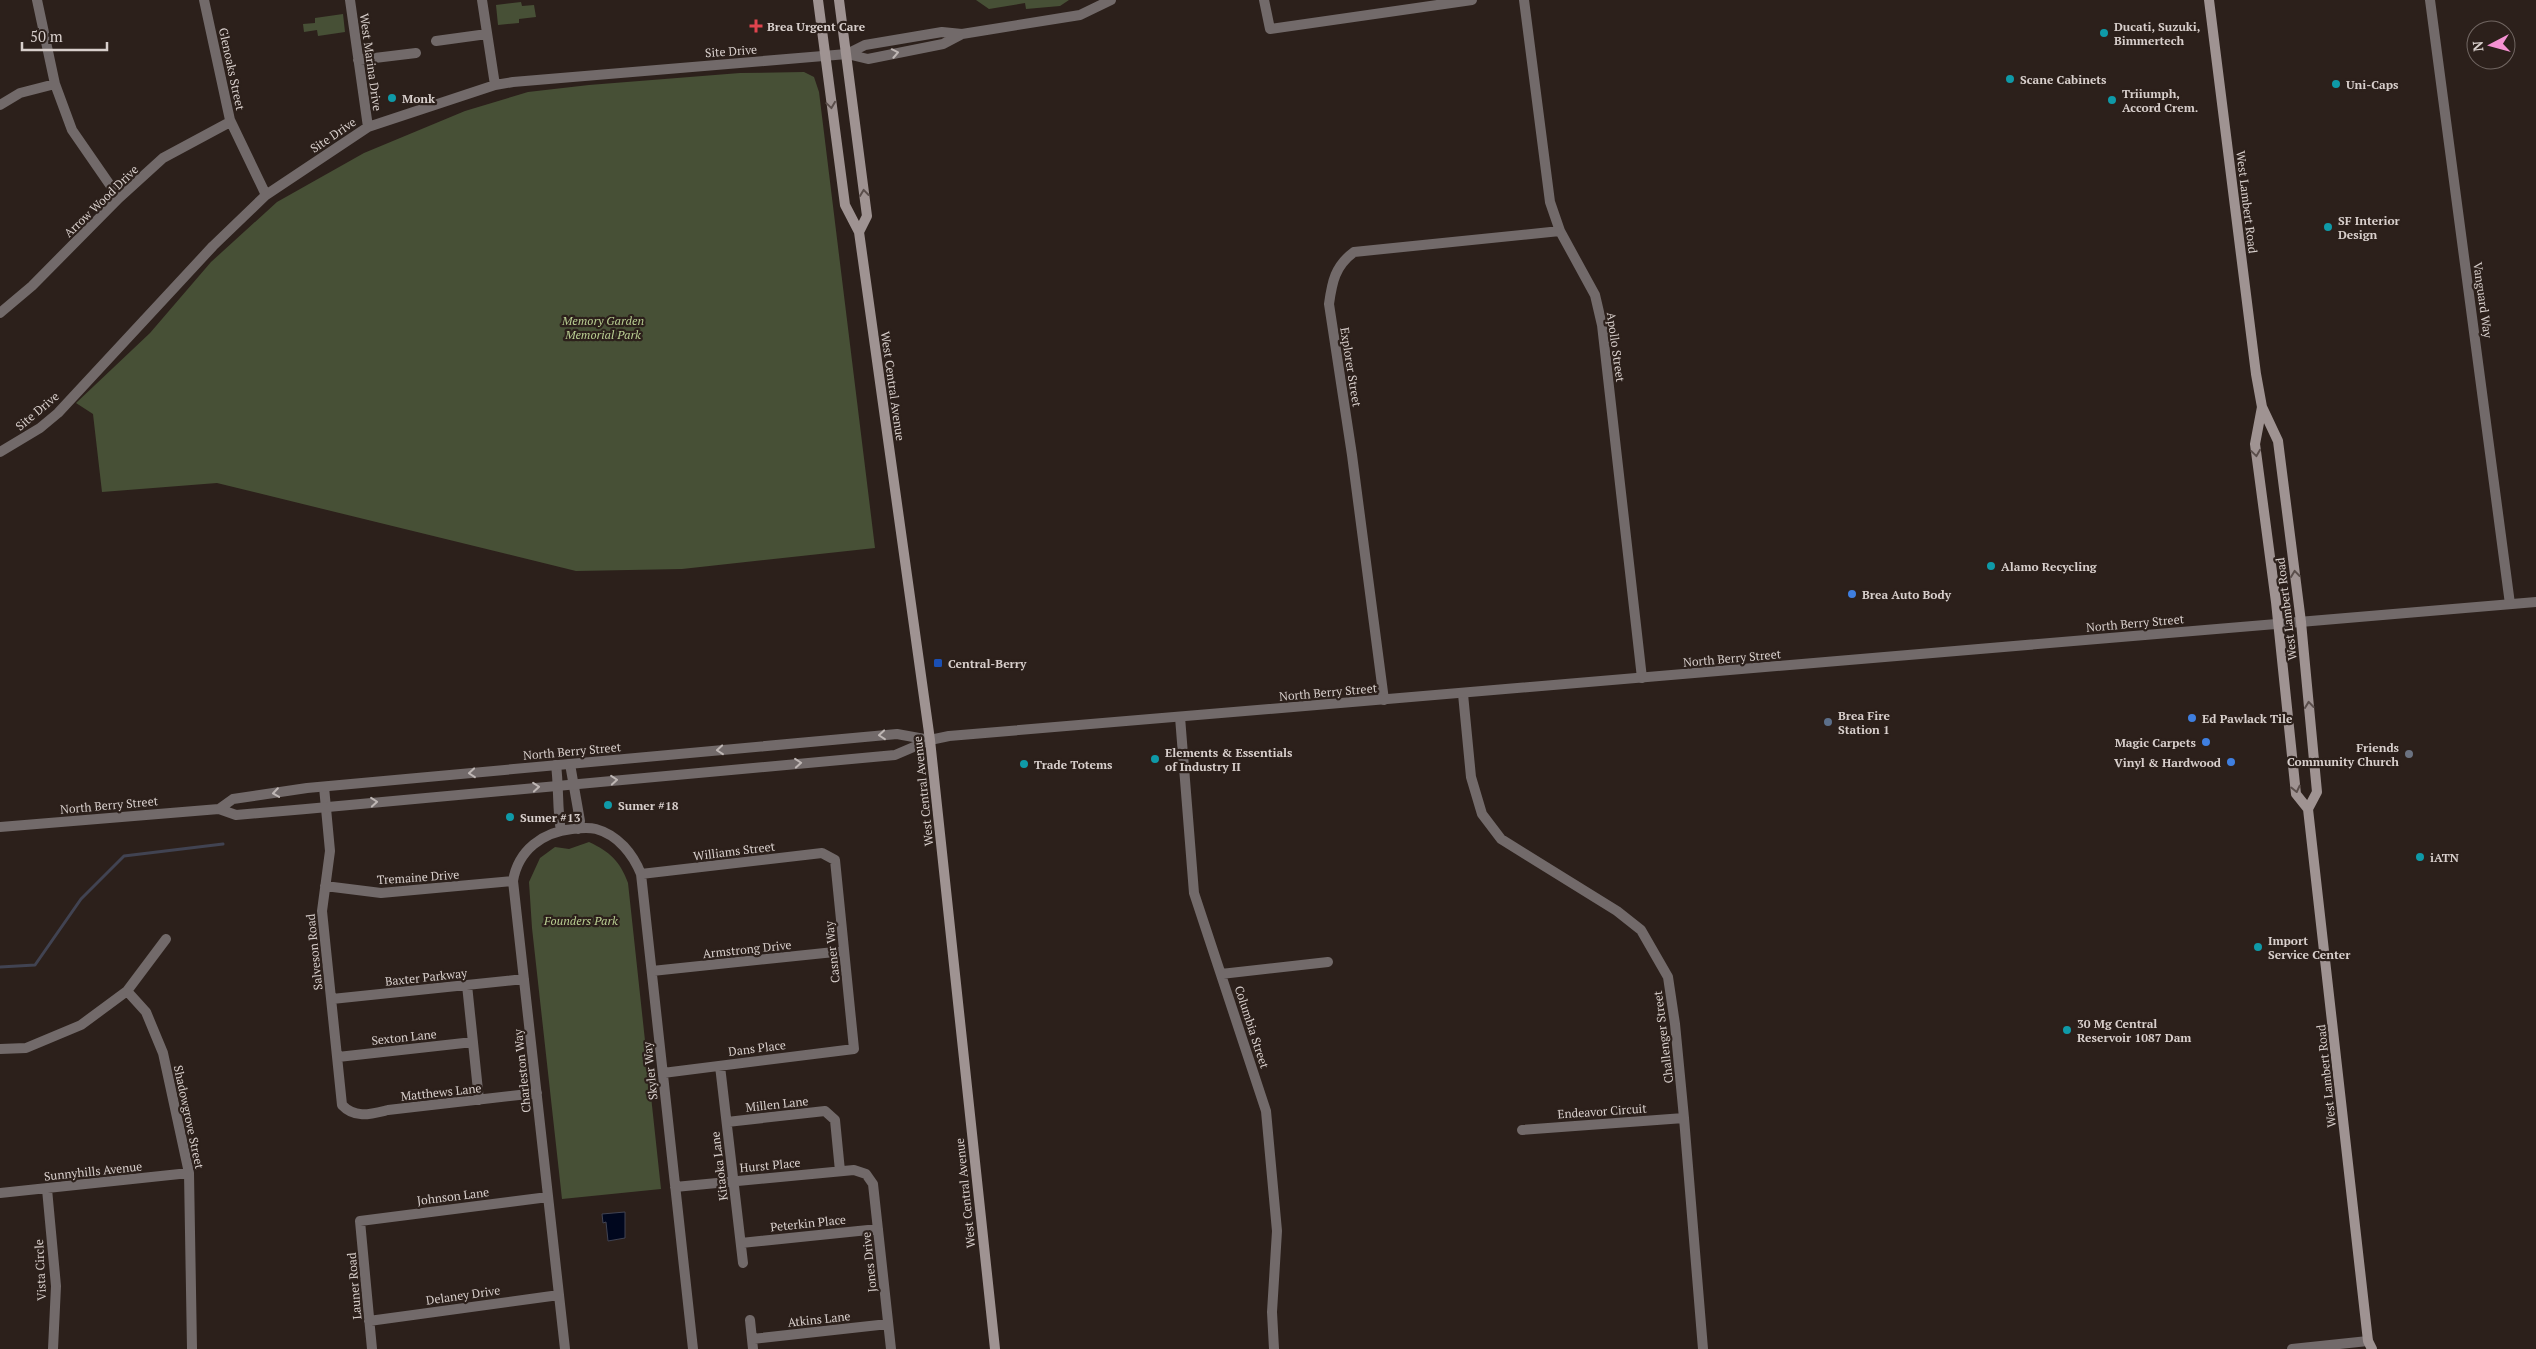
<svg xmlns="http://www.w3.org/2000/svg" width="2536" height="1349" font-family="'PT Serif',serif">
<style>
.green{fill:#475036}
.water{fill:#00071e;stroke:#414352}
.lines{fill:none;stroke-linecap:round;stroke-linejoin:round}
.stream{stroke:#414352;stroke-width:3}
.minor{stroke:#726a6a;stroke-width:10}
.tertiary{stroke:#726a6a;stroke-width:10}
.secondary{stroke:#9f9392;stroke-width:10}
.oneway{stroke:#beb6b4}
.oneway2{stroke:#5a4e4b}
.health-dot{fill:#e0444e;stroke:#2c201b;stroke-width:2}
.culture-dot{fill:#0f9aa8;stroke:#2c201b;stroke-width:2}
.shop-dot{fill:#3f7fe0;stroke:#2c201b;stroke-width:2}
.transit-dot{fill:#1a4fb4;stroke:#2c201b;stroke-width:2}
.service-dot{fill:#5c6f8a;stroke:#2c201b;stroke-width:2}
.worship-dot{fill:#6b7280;stroke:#2c201b;stroke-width:2}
.labels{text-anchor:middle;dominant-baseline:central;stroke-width:4.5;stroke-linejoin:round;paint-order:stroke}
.poi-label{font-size:12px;font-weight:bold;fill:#d8cfcc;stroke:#2c201b;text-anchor:start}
.street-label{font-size:12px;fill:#d8cfcc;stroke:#2c201b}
.park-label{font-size:12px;font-style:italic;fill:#b9ce92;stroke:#2c201b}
</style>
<rect width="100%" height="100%" fill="#2c201b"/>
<path class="green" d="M 976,0 L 1069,0 L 1060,6 L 1026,9 L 1025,3 L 989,9 Z
M 521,2 L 522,6 L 534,5 L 536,17 L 519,19 L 519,23 L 498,25 L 496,5 Z
M 343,14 L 345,32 L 318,36 L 317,30 L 304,32 L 303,24 L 315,23 L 315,18 Z
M 804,72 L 814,77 L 819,92 L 875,548 L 682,569 L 576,571 L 217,483 L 102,492 L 93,414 L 76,403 L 150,333 L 211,262 L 277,202 L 364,153 L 465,111 L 528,92 L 589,85 L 740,73 Z
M 589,842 C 610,852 620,861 628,883 L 661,1189 L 562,1199 L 532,928 L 529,882 L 540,858 L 555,847 L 569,849 Z"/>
<path class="water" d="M 625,1212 L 625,1238 L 608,1241 L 606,1222 L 603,1223 L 602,1214 Z"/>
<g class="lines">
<path class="stream" d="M 0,967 L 35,965 L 81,899 L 124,856 L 223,844"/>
<path class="minor" d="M 37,0 L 55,84 L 72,130 L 119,198
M 204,0 L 230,120 L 266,195
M 350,0 L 368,127
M 482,0 L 495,85
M 1264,0 L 1270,29 L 1472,0
M 1524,0 L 1550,202 L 1560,231 L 1595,295 L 1602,325 L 1642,678
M 2430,0 L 2510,604
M 436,41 L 487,34
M 847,54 L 865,45 L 942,32 L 962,34 L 1080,15 L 1111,0
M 358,60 L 416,53
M 0,105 L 20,93 L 55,84
M 0,313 L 32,286 L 119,198 L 163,158 L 230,122
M 0,452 L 40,428 L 58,413 L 213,246 L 266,195 L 368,127 L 495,85 L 513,82 L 847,54 L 868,59 L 943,44 L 962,34
M 1463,694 L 1471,777 L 1482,814 L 1501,839 L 1617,911 L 1641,930 L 1668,977 L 1675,1024 L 1684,1118 L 1703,1349
M 1384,700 L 1352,455 L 1329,304 C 1332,282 1335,266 1354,252 L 1560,231
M 1180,717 L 1194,893 L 1266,1111 L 1277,1231 L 1272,1312 L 1274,1349
M 570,764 L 580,821 L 578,829
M 556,765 C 559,787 557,809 561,831
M 324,787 L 330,851 L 322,911 L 342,1105 C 355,1119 371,1114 388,1110 L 537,1093
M 641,874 L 822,853 L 835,860 L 854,1049 L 663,1073
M 325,886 L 381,893 L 513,881
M 652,971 L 844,951
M 1221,974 L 1328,962
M 467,985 L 479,1100
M 127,991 L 146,1012 L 163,1053 L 189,1173 L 192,1349
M 332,999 L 524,979
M 0,1049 L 26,1048 L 81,1025 L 127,991 L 166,939
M 338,1057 L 473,1042
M 720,1066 L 743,1263
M 727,1122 L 825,1111 L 835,1120 L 840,1171
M 1522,1130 L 1684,1118
M 675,1187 L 854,1170 L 866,1174 L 873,1184 L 891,1349
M 47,1189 L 56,1286 L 53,1349
M 0,1193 L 189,1173
M 741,1243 L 878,1229
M 750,1320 L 753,1349
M 369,1321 L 559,1295
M 752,1339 L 888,1324
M 372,1349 L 360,1221 L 548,1197
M 565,1349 L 513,881 C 518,850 543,832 572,829 C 580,828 588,827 596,829 C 618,835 633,854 641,874 L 693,1349
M 2292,1349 L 2368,1341"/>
<path class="tertiary" d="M 219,809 L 233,799 L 307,788 L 897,734 L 930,740
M 0,827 L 219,809 L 236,815 L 306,809 L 895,755 L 930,740 L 949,736 L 2536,602"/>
<path class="secondary" d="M 818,0 L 845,205 L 859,232 L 930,740 L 995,1349
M 839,0 L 867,216 L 859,232
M 2209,0 L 2256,374 L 2262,407 L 2278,441 L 2301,622 L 2317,792 L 2308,809
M 2262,407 L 2255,444 L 2276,602 L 2296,794 L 2308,809 L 2368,1341 L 2372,1349"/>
</g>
<defs><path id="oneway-chevron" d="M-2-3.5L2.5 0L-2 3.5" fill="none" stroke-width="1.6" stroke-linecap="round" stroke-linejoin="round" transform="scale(1.25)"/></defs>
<g class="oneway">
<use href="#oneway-chevron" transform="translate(895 53) rotate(-11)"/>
<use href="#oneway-chevron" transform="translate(882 735) rotate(175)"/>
<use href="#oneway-chevron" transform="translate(720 750) rotate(175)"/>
<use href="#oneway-chevron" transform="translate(798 763) rotate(-5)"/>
<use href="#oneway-chevron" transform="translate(472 773) rotate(175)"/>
<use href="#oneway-chevron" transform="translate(614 780) rotate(-5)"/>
<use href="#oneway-chevron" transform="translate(536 787) rotate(-5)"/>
<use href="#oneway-chevron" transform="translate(276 793) rotate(172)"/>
<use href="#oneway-chevron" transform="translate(374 802) rotate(-5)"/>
</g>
<g class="oneway2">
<use href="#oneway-chevron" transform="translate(831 105) rotate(82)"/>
<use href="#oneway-chevron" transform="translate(864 193) rotate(-97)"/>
<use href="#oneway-chevron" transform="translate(2256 453) rotate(82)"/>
<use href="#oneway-chevron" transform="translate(2295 574) rotate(-97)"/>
<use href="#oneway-chevron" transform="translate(2309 705) rotate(-96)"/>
<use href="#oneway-chevron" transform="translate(2296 789) rotate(77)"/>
</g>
<path class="health-dot" d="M753.5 18.5h5v5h5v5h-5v5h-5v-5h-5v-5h5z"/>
<g class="culture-dot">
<circle cx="2104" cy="33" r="5"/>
<circle cx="2010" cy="79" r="5"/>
<circle cx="2336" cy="84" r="5"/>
<circle cx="392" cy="98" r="5"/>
<circle cx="2112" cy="100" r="5"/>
<circle cx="2328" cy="227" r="5"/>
<circle cx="1991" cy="566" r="5"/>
<circle cx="1155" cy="759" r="5"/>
<circle cx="1024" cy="764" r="5"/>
<circle cx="608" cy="805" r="5"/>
<circle cx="510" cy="817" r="5"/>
<circle cx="2420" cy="857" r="5"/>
<circle cx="2258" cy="947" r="5"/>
<circle cx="2067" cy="1030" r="5"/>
</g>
<g class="shop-dot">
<circle cx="1852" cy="594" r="5"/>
<circle cx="2192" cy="718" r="5"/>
<circle cx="2206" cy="742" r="5"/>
<circle cx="2231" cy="762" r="5"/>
</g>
<rect class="transit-dot" x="933" y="658" width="10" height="10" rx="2.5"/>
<circle class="service-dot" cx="1828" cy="722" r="5"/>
<circle class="worship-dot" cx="2409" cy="754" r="5"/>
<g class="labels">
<g class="poi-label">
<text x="767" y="26">Brea Urgent Care</text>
<text x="2114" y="26">Ducati, Suzuki,<tspan x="2114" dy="14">Bimmertech</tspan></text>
<text x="2020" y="79">Scane Cabinets</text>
<text x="2346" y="84">Uni-Caps</text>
<text x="2122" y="93">Triiumph,<tspan x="2122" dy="14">Accord Crem.</tspan></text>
<text x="402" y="98">Monk</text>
<text x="2338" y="220">SF Interior<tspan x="2338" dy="14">Design</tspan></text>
<text x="2001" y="566">Alamo Recycling</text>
<text x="1862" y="594">Brea Auto Body</text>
<text x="948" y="663">Central-Berry</text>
<text x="1838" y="715">Brea Fire<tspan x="1838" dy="14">Station 1</tspan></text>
<text x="2202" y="718">Ed Pawlack Tile</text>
<text x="2196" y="742" text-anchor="end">Magic Carpets</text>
<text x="2399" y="747" text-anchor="end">Friends<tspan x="2399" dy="14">Community Church</tspan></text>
<text x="1165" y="752">Elements &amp; Essentials<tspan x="1165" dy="14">of Industry II</tspan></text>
<text x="2221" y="762" text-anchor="end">Vinyl &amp; Hardwood</text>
<text x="1034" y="764">Trade Totems</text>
<text x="618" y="805">Sumer #18</text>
<text x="520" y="817">Sumer #13</text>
<text x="2430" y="857">iATN</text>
<text x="2268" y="940">Import<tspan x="2268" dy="14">Service Center</tspan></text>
<text x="2077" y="1023">30 Mg Central<tspan x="2077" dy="14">Reservoir 1087 Dam</tspan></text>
</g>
<g class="street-label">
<text transform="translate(731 51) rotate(-4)">Site Drive</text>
<text transform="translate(371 62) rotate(82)">West Marina Drive</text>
<text transform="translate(232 69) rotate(78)">Glenoaks Street</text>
<text transform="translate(333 135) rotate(-34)">Site Drive</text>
<text transform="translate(101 201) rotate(-44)">Arrow Wood Drive</text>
<text transform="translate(2247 202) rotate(83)">West Lambert Road</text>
<text transform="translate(2483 300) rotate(82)">Vanguard Way</text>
<text transform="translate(1616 347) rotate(82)">Apollo Street</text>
<text transform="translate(1351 367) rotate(81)">Explorer Street</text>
<text transform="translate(893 386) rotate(82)">West Central Avenue</text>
<text transform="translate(37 411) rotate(-40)">Site Drive</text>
<text transform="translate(2286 609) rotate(-97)">West Lambert Road</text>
<text transform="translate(2135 623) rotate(-5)">North Berry Street</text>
<text transform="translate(1732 658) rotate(-5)">North Berry Street</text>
<text transform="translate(1328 692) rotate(-5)">North Berry Street</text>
<text transform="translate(572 751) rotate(-5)">North Berry Street</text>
<text transform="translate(923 791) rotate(-96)">West Central Avenue</text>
<text transform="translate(109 805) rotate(-5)">North Berry Street</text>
<text transform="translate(734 851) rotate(-7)">Williams Street</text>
<text transform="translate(418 877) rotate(-4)">Tremaine Drive</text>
<text transform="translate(747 949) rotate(-6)">Armstrong Drive</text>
<text transform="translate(314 952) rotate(-96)">Salveson Road</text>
<text transform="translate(832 952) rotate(-96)">Casner Way</text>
<text transform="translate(426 977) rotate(-6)">Baxter Parkway</text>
<text transform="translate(1252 1027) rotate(72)">Columbia Street</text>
<text transform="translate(404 1037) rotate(-6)">Sexton Lane</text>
<text transform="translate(1663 1037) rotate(-97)">Challenger Street</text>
<text transform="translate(757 1048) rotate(-7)">Dans Place</text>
<text transform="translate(522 1071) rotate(-96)">Charleston Way</text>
<text transform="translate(650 1071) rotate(-96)">Skyler Way</text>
<text transform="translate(2326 1076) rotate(-96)">West Lambert Road</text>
<text transform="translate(441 1092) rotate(-6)">Matthews Lane</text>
<text transform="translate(777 1104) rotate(-6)">Millen Lane</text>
<text transform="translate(1602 1111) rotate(-4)">Endeavor Circuit</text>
<text transform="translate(189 1117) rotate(78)">Shadowgrove Street</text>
<text transform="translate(770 1165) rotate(-5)">Hurst Place</text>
<text transform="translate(719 1166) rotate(-97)">Kitaoka Lane</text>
<text transform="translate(93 1171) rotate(-6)">Sunnyhills Avenue</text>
<text transform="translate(965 1193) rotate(-96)">West Central Avenue</text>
<text transform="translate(453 1196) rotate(-7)">Johnson Lane</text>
<text transform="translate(808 1223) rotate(-6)">Peterkin Place</text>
<text transform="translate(869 1262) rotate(-96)">Jones Drive</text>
<text transform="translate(40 1270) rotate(-93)">Vista Circle</text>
<text transform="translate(354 1286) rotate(-95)">Launer Road</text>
<text transform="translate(463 1295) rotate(-8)">Delaney Drive</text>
<text transform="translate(819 1319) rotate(-6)">Atkins Lane</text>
</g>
<g class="park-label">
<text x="603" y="320">Memory Garden<tspan x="603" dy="14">Memorial Park</tspan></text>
<text x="581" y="920">Founders Park</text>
</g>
</g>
<g transform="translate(2491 45) rotate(264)"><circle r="24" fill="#2c201b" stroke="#716662"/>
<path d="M0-4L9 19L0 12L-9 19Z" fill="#f591d2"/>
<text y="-8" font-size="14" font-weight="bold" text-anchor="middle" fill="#d8cfcc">N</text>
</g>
<path d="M22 42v8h85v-8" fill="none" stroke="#d8cfcc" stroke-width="2.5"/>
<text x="30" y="42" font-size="15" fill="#d8cfcc" stroke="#2c201b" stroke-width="4" paint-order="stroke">50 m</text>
</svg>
